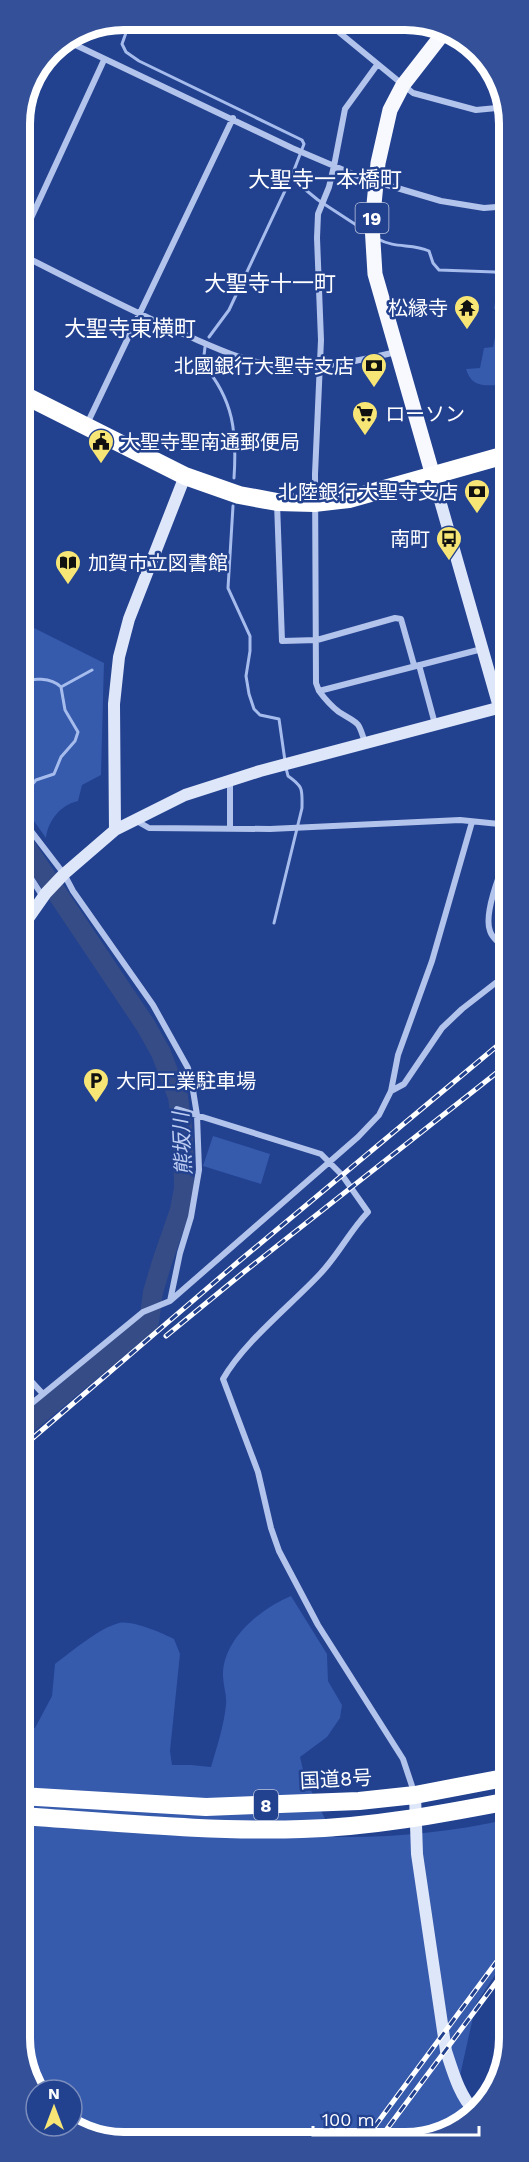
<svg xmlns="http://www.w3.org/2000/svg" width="529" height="2162" font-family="'Work Sans','Noto Sans JP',sans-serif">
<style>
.green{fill:#365aac}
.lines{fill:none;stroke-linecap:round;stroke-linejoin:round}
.stream{stroke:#a6bced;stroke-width:3}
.river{stroke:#364c86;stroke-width:20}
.street{stroke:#b2c3ec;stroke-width:6}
.secondary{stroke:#dee6f9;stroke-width:12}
.primary{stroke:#f8f9ff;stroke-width:15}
.highway{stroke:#fff;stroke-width:18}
.rail-casing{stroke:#fff;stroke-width:5}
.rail{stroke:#22418f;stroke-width:3;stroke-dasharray:9;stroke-linecap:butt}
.labels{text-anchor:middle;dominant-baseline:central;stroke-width:5;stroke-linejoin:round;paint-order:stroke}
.shield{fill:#22418f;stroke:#bdc6dd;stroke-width:1.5}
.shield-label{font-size:18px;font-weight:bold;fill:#fff}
.poi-label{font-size:20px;fill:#fff;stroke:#22418f;text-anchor:end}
.street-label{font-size:20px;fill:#fff;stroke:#22418f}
.water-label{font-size:21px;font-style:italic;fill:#becef3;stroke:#22418f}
.quarter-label{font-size:22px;fill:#fff;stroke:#22418f}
.rim{fill:none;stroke:#fff;stroke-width:8}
</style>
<rect width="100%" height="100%" fill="#22418f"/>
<path class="green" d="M 498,279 L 509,288 L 509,385 C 488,384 473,391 466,369 L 480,368 L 484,348 L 493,347 L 500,311 L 494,309 Z
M 20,621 L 104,663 L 101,775 L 82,785 L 78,801 C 60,805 48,821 46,838 L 26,810 L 20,813 Z
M 213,1136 L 270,1154 L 261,1184 L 203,1166 Z
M 291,1596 L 327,1654 L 328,1681 L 342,1705 L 340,1718 L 327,1737 L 300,1757 L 305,1778 L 334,1837 C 392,1838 452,1832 509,1819 L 509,1954 L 476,2004 L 459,2080 L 462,2106 L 469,2115 L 419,2142 L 103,2140 L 72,2122 L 72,2090 L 38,2090 L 20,2052 L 20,1734 L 35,1728 L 52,1696 L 55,1664 C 71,1652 99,1628 119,1623 C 132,1620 162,1633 174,1639 L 180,1654 L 170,1751 L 172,1765 L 191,1765 L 211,1767 C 217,1746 224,1726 226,1704 C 227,1695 223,1685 223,1676 C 222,1640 261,1608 291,1596 Z"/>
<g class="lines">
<path class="stream" d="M 128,27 L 122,44 L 126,52 L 139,61 L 302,140 L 304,144 L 291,178 L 318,200 L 367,232
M 378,239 C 396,249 412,243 429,251 L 433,263 L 439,270 L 495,272 L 509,286
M 209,337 L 229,310 L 291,178
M 205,347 L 203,364 C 234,400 237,433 234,478
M 233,506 L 228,588 L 250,636 L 250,651 L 246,676 L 249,694 L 254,709 L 260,715 L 279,719 L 285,761
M 20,682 C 32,678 51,677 61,687
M 20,799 L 36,780 L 54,774 L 61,757 L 75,741 L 78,732 L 65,710 L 61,687 L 92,670
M 274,923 L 302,808 C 302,790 304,787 288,776 L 286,768"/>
<path class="river" d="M 20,838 L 146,1026 L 161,1053 L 178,1097 L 183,1135 L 184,1188 L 180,1210 L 162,1262 L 153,1292 L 149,1322 L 20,1430"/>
<path class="street" d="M 329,24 L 413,93 L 476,110 L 507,107
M 65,40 L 292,148 L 360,177 L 441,201 L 484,208 L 509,206
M 20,242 L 104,60
M 20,254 C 75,282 131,311 188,336 C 216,348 247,363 279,366 C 319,370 357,361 396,352
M 87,424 L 233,118
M 277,503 L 282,641 L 317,640 L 395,618 L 401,619 L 414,665
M 419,665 L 435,724
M 319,691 L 316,683 L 315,474 L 321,340 L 317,238 L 318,214 L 329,187 L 334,166 L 345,109 L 377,65
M 365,743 C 358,719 358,724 339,712 C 331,706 325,699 319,691 L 482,649
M 230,781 L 230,828
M 135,820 L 149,828 L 270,829 L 460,820 L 509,825
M 20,827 L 28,827 L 64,874 L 73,891 L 153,1005 L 188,1068 L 192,1084 L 197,1115 L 199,1170 L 191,1217 L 180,1253 L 170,1301
M 509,850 C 502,868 483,913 490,931 C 492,938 503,947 509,951
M 20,861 L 43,897
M 391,1091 L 404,1084 L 442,1028 L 462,1009 L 507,974 L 509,968
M 177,1109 L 321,1154 L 342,1175 L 368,1212 C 349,1232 339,1254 320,1274 C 290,1306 244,1342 223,1379 L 258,1472 L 271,1528 L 279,1551 L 318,1625 L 403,1759 L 414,1792
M 20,1369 L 43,1394
M 20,1413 L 143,1312 L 170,1301 L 358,1137 L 379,1115 L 391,1091 L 398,1055 L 432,961 L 472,822"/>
<path class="secondary" d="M 433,476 L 509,742
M 115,830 L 114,704 L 119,657 L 129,619 L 185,476
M 20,930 L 46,893 L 64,874 L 115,830 L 185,795 L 260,771 L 509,705
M 415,1795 L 417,1854 L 446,2051 C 453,2072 459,2095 475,2112"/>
<path class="primary" d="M 433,476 L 375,274 L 372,225 L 378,163 L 390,110 L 403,85 L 445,31"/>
<path class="highway" d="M 20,393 L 185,476 L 239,495 L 277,502 L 314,503 L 349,499 L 509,454
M 20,1796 L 206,1807 L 359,1801 L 415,1795 L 509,1777
M 20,1816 C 113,1822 209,1832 302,1829 C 372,1827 441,1814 509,1801"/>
<defs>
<path id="rail" d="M 166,1336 L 244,1272 L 509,1063
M 20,1449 L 238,1262 L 509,1036
M 364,2141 L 509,1945
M 378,2141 L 509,1965"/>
</defs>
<use href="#rail" class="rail-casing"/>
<use href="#rail" class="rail"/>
</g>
<defs>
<symbol id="temple-pin" viewBox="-11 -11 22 30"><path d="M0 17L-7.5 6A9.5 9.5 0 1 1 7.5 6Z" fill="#f7e675" stroke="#22418f"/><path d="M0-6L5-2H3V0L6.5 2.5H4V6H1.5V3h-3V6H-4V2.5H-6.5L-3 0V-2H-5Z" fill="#111"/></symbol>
<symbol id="bank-pin" viewBox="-11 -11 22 30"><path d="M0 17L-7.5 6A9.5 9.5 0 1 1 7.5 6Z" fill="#f7e675" stroke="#22418f"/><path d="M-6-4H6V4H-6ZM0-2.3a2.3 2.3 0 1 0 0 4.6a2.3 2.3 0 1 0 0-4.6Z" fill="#111"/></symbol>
<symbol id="supermarket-pin" viewBox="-11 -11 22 30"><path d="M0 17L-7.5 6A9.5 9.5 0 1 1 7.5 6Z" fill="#f7e675" stroke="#22418f"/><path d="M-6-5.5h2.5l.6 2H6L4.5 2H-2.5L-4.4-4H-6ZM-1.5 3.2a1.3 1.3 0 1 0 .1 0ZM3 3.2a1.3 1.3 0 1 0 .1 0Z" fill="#111"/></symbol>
<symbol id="civic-pin" viewBox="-11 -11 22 30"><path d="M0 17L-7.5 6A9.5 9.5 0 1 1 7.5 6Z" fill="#f7e675" stroke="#22418f"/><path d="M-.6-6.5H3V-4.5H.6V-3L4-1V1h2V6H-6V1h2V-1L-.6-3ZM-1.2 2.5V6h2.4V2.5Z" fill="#111"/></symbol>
<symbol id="bus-pin" viewBox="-11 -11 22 30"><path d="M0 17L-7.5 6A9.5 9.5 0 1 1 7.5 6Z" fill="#f7e675" stroke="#22418f"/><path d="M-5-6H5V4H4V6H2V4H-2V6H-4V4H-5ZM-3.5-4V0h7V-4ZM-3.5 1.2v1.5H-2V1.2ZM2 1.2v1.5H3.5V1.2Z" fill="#111"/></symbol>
<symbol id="library-pin" viewBox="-11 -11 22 30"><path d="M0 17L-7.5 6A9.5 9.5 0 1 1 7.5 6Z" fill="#f7e675" stroke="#22418f"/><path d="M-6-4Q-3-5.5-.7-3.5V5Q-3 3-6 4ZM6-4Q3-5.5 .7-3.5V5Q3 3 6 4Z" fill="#111"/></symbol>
<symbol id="parking-pin" viewBox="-11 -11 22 30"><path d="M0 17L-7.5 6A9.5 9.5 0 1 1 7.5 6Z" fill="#f7e675" stroke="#22418f"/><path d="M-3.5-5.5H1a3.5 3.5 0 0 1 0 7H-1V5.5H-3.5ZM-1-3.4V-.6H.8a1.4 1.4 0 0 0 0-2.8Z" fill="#111"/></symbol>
</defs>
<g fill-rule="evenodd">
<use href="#temple-pin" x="452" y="293" width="30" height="40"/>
<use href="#bank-pin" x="359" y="351" width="30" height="40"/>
<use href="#supermarket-pin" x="350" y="399" width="30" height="40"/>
<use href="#civic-pin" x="86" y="427" width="30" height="40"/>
<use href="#bank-pin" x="462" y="477" width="30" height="40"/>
<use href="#bus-pin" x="434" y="524" width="30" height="40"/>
<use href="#library-pin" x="53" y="548" width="30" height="40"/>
<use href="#parking-pin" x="81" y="1066" width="30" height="40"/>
</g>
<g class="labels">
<g class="shield">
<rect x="355.5" y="203" width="33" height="30" rx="4.5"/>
<rect x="254" y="1790" width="24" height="30" rx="4.5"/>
</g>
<g class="shield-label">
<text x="372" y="218">19</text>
<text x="266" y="1805">8</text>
</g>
<g class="poi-label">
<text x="448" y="308">松縁寺</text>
<text x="354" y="366">北國銀行大聖寺支店</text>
<text x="385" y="414" text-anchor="start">ローソン</text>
<text x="120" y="442" text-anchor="start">大聖寺聖南通郵便局</text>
<text x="458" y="492">北陸銀行大聖寺支店</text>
<text x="430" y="539">南町</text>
<text x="88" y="563" text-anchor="start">加賀市立図書館</text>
<text x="116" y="1081" text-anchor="start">大同工業駐車場</text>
</g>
<g class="street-label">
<text transform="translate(336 1779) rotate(-3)">国道8号</text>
</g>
<g class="water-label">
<text transform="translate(182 1144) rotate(-93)">熊坂川</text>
</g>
<g class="quarter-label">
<text x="325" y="179">大聖寺一本橋町</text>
<text x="270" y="283">大聖寺十一町</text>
<text x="130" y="328">大聖寺東横町</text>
</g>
</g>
<path d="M0 0H529V2162H0ZM124 30H405A94 94 0 0 1 499 124V2038A94 94 0 0 1 405 2132H124A94 94 0 0 1 30 2038V124A94 94 0 0 1 124 30Z" fill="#345098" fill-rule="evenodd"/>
<path class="rim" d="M124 30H405A94 94 0 0 1 499 124V2038A94 94 0 0 1 405 2132H124A94 94 0 0 1 30 2038V124A94 94 0 0 1 124 30Z"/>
<g transform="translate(54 2108)"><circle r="28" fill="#22418f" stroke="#7a8dbc" stroke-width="1.5"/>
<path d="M0-4.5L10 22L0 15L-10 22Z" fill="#f7e675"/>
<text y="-9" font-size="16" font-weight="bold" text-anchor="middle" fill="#ffffff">N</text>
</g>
<path d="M313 2126v9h166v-9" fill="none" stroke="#ffffff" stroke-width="3"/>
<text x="322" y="2126" font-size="18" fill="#ffffff" stroke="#22418f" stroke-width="4.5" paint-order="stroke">100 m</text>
</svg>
